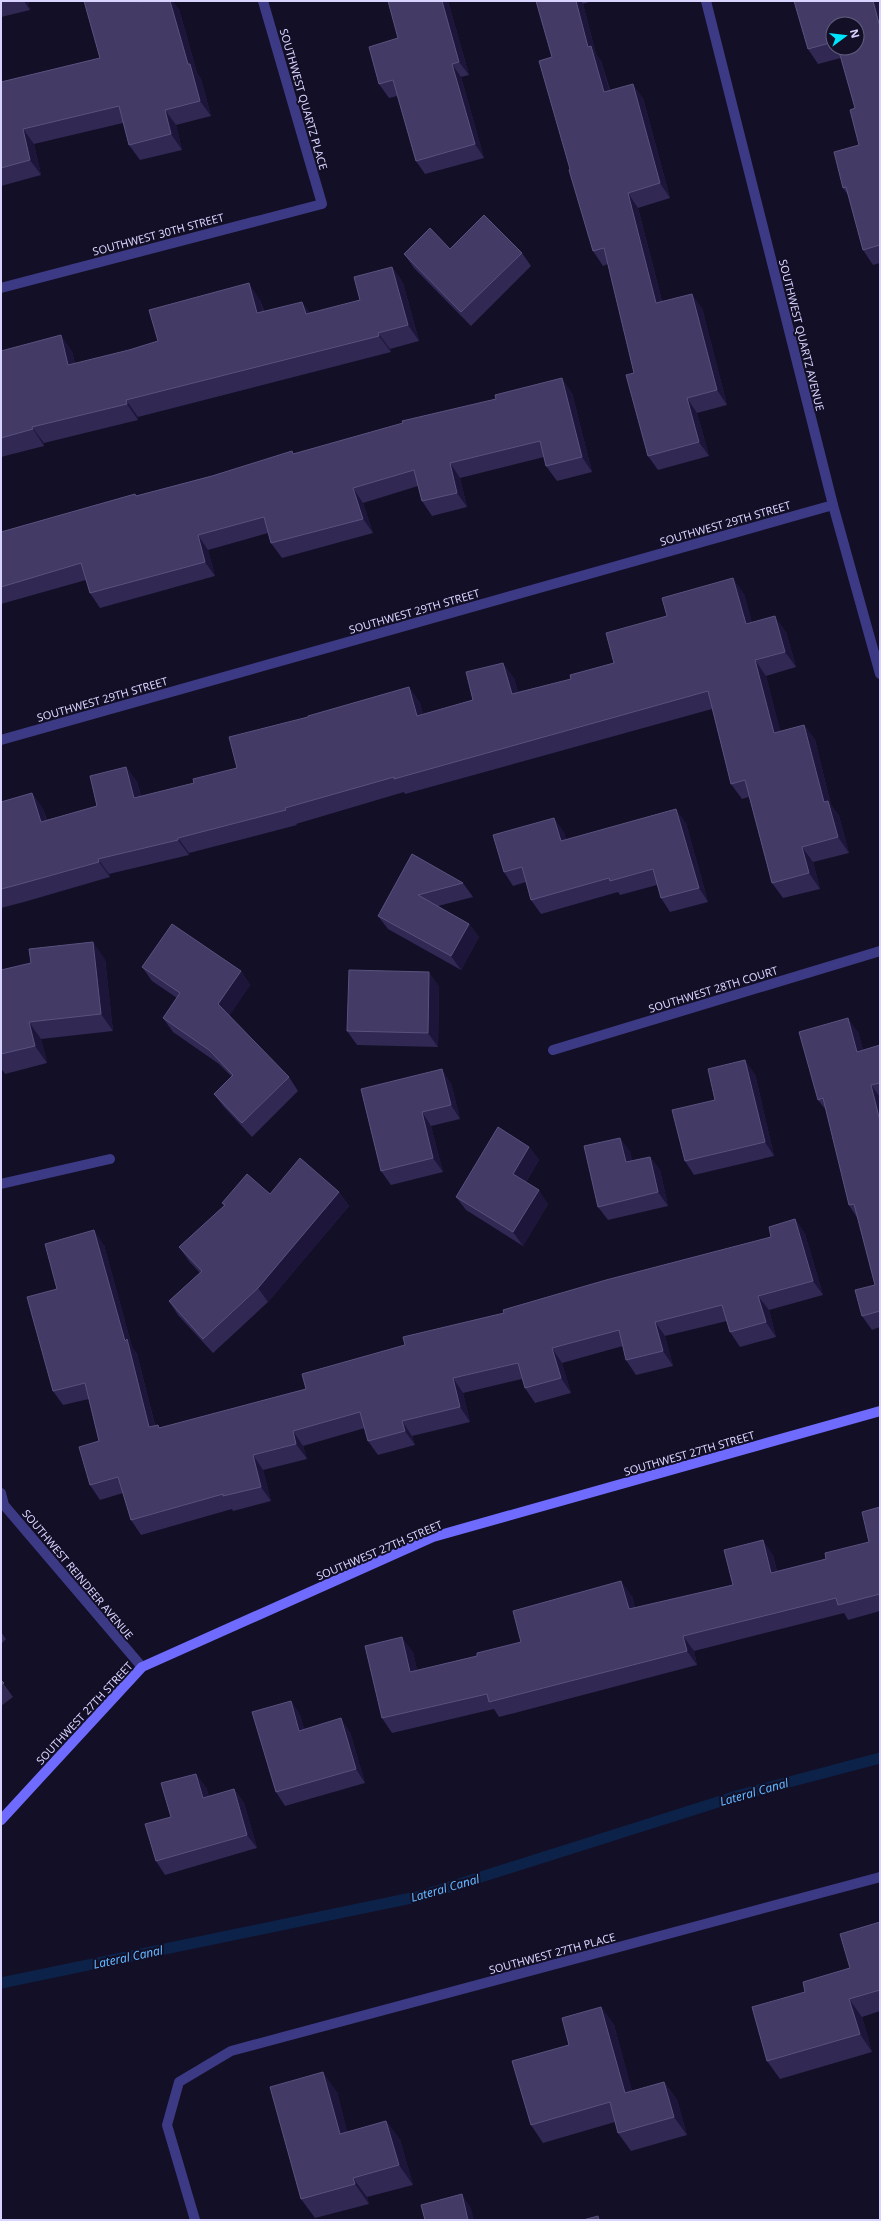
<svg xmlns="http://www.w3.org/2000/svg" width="881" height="2221" font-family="'Noto Sans',sans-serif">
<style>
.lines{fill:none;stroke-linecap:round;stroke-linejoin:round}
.stream{stroke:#0c2248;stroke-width:11}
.minor{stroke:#3d3a85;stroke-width:10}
.tertiary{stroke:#3d3a85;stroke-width:10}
.secondary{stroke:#6f6bff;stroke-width:10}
.wall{fill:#312854;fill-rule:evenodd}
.shaded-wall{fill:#1d163a}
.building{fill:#433a66;stroke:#5a527e}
.labels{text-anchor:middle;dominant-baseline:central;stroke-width:4;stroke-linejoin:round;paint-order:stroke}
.street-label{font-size:11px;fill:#d9d4ff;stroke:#130f26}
.water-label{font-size:12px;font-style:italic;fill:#62b6ff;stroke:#130f26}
</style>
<rect width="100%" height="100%" fill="#130f26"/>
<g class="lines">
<path class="stream" d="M 1,1983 L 421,1896 L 740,1795 L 880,1758"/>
<path class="minor" d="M 1,288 L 322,204 L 263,1
M 1,740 L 833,505
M 553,1050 L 880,951
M 1,1184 L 110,1159
M 1,1493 L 4,1505 L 142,1667
M 195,2220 L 167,2125 L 179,2082 L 231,2051 L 880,1877"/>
<path class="tertiary" d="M 706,1 L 833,505 L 880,674"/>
<path class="secondary" d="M 1,1820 L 142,1667 L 433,1537 L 880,1411"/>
</g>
<path class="wall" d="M 1,1 L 28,1 L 30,10 L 1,17 Z
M 448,1 L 469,75 L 461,77 L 484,158 L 425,174 L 416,161 L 397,96 L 389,98 L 379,84 L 398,38 Z
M 536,1 L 592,1 L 583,4 L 596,54 L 601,61 L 610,90 L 643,98 L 670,198 L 638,208 L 662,301 L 702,308 L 727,405 L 697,413 L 709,456 L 658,470 L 648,456 L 634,373 L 608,264 L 603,266 L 593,251 L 570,169 L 552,57 Z
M 794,1 L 879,1 L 880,5 L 880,263 L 873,265 L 863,250 L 848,195 L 843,188 L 859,145 L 855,108 L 841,58 L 818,64 L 808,49 ZM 833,24 L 857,48 L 833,48 Z
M 179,9 L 197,73 L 201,79 L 211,116 L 176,125 L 182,150 L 140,160 L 129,145 L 123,123 L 34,144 L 41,175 L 1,186 L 1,82 L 100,58 Z
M 450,249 L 522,253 L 531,266 L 471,326 L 414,268 L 404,254 Z
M 392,267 L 403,283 L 419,341 L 390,349 L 391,352 L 138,417 L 138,420 L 44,443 L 44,446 L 1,457 L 1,351 L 72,351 L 75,364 L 129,350 L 158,341 L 260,300 L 264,311 L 310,313 L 360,300 Z
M 572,393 L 592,472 L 557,481 L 546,466 L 544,457 L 460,478 L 467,507 L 432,516 L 422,501 L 418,486 L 363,503 L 373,533 L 282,558 L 271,543 L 268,533 L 208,550 L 215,576 L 100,608 L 90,593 L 86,580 L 1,604 L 1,532 L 294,454 Z
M 744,594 L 752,623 L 786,632 L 796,667 L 766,676 L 780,731 L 804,725 L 815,740 L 831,805 L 839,816 L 849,853 L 813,862 L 820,889 L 783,898 L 772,883 L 749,797 L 742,799 L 731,784 L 712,709 L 405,794 L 404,792 L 296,824 L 297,825 L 189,853 L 189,855 L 109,874 L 110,877 L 24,902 L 1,908 L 1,802 L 32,793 L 43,809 L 47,820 L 97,806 L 126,767 L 137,782 L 141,796 L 194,783 L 237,768 L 308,717 L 409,687 L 420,703 L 423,714 L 473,700 L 514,678 L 518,692 L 571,679 L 614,663 Z
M 686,823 L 708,902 L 670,912 L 661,898 L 657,885 L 620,895 L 618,892 L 541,914 L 531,900 L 526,882 L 513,886 L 504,872 L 564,832 L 566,840 Z
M 412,854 L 463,883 L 473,897 L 438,906 L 469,924 L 479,937 L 461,970 L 388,929 L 378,916 Z
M 105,959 L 113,1031 L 41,1039 L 47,1063 L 5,1074 L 1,1068 L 1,970 Z
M 142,967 L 241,971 L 250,985 L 229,1016 L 289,1077 L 298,1091 L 252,1137 L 224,1107 L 214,1094 L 232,1077 L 219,1064 L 173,1032 L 163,1018 L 177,998 L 152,981 Z
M 439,986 L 438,1047 L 357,1045 L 347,1031 Z
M 858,1032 L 863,1050 L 880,1045 L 880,1327 L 872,1330 L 862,1316 L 875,1285 L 858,1219 L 849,1205 L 826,1110 L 818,1100 Z
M 755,1074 L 774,1156 L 694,1175 L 685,1161 L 715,1100 Z
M 451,1083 L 460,1119 L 431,1126 L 443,1172 L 391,1185 L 381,1171 L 361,1089 Z
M 529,1147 L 539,1160 L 526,1182 L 548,1204 L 523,1246 L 466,1210 L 456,1197 Z
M 630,1151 L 632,1161 L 650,1157 L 660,1170 L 668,1206 L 608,1220 L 598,1207 Z
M 339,1192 L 349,1206 L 268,1302 L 213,1353 L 178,1315 L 169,1301 L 200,1273 L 189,1261 L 179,1247 L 224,1206 L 222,1203 L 270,1194 Z
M 795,1219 L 805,1234 L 823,1295 L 769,1310 L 776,1337 L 740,1347 L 730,1332 L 727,1321 L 665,1336 L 673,1366 L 636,1375 L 626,1360 L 623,1346 L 562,1363 L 571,1393 L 535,1403 L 525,1388 L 522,1379 L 463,1393 L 470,1422 L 412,1436 L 415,1445 L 378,1455 L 368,1441 L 365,1428 L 303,1446 L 307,1459 L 263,1470 L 271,1501 L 233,1511 L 232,1509 L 141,1535 L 131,1520 L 123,1493 L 100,1500 L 90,1485 L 99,1441 L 89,1399 L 63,1405 L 53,1391 L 57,1289 L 104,1245 L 132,1347 L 137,1354 L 155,1425 L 160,1428 L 306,1389 L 405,1345 L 504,1313 L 771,1237 Z
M 880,1507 L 880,1611 L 848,1620 L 844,1613 L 694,1651 L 697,1665 L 499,1717 L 494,1709 L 392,1733 L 382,1718 L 413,1652 L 417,1670 L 477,1656 L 521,1642 L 632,1596 L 635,1608 L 733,1585 L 773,1555 L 777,1571 L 826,1559 L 869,1542 Z
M 1,1632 L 6,1639 L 1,1644 Z
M 1,1680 L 13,1697 L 1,1706 Z
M 291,1701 L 300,1715 L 304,1729 L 350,1732 L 365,1783 L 285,1806 L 276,1792 Z
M 206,1787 L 209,1797 L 234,1789 L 244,1803 L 257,1848 L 165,1875 L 156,1861 L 171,1817 Z
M 880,1922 L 880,2011 L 862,2017 L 872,2052 L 780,2079 L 767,2061 L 805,1992 L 850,1968 Z
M 601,2007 L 614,2025 L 632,2091 L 664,2082 L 677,2100 L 687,2135 L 631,2151 L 618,2133 L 615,2122 L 543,2143 L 531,2125 L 569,2045 Z
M 337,2092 L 347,2132 L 386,2121 L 400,2140 L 413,2185 L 367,2197 L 369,2204 L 315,2218 L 301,2199 Z"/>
<path class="shaded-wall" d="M 24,1 L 28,1 L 30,10 Z
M 170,1 L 173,1 L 179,9 L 197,73 L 201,79 L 211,116 L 200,101 L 188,64 Z
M 442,1 L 448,1 L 469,75 L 459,62 Z
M 576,1 L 581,1 L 583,4 L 596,54 L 601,61 L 614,107 L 604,92 L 588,47 Z
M 873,1 L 879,1 L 880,5 L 880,27 Z
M 452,64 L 461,77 L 484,158 L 475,144 Z
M 633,84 L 643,98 L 670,198 L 660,183 Z
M 165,110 L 176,125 L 182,150 L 171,134 Z
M 23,129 L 34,144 L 41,175 L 30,160 Z
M 628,193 L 638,208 L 666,317 L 656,303 Z
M 392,267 L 403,283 L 419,341 L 408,325 Z
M 249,283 L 260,300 L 268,329 L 257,313 Z
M 692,294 L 702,308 L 727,405 L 717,390 Z
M 302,302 L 314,318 L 306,314 Z
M 378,333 L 390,349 L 391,352 L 379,336 Z
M 61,335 L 72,351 L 79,382 L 68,365 Z
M 562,378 L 572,393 L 592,472 L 582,457 Z
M 687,398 L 697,413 L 709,456 L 699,442 Z
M 126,400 L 138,417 L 138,420 L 127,404 Z
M 32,427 L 44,443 L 44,446 L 33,429 Z
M 450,463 L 460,478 L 467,507 L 457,493 Z
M 353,488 L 363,503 L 373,533 L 363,519 Z
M 198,535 L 208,550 L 215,576 L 205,562 Z
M 733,578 L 744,594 L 757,640 L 746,624 Z
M 775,616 L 786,632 L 796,667 L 785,652 Z
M 755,660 L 766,676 L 785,748 L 774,733 Z
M 503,663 L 514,678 L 523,709 L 512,694 Z
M 409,687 L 420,703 L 428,731 L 417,716 Z
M 804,725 L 815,740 L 831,805 L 839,816 L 849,853 L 838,837 L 824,802 Z
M 126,767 L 137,782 L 145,813 L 134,798 Z
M 32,793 L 43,809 L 52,838 L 41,822 Z
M 676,809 L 686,823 L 708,902 L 699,888 Z
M 554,818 L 564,832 L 570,855 L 561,841 Z
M 178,838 L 189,853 L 189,855 L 178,840 Z
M 802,847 L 813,862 L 820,889 L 809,873 Z
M 98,859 L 109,874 L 110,877 L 99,862 Z
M 469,924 L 479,937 L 461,970 L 451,956 Z
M 93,942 L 105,959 L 113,1031 L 101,1014 Z
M 241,971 L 250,985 L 228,1018 L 218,1004 Z
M 429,972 L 439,986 L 438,1047 L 428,1033 Z
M 848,1018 L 858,1032 L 867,1065 L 857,1052 Z
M 29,1022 L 41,1039 L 47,1063 L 35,1046 Z
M 745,1060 L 755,1074 L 774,1156 L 765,1142 Z
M 442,1069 L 451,1083 L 460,1119 L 451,1105 Z
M 871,1085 L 880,1097 L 880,1121 Z
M 422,1112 L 431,1126 L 443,1172 L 433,1158 Z
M 620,1138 L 630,1151 L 636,1176 L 626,1162 Z
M 529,1147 L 539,1160 L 522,1188 L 513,1174 Z
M 650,1157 L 660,1170 L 668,1206 L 658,1192 Z
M 539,1190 L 548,1204 L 523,1246 L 513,1232 Z
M 339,1192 L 349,1206 L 268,1302 L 258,1288 Z
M 795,1219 L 805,1234 L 823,1295 L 813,1281 Z
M 94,1230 L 104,1245 L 132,1347 L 137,1354 L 159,1442 L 149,1427 Z
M 758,1296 L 769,1310 L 776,1337 L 766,1322 Z
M 655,1322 L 665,1336 L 673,1366 L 663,1351 Z
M 552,1348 L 562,1363 L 571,1393 L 561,1378 Z
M 453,1378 L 463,1393 L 470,1422 L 460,1407 Z
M 402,1421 L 412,1436 L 415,1445 L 405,1431 Z
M 293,1431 L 303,1446 L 307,1459 L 296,1444 Z
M 253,1455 L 263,1470 L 271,1501 L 261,1487 Z
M 763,1540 L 773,1555 L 781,1588 L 771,1573 Z
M 621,1581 L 632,1596 L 639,1624 L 629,1609 Z
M 683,1636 L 694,1651 L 697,1665 L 687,1651 Z
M 402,1637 L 413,1652 L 421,1686 L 410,1672 Z
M 291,1701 L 300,1715 L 309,1744 L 299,1731 Z
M 341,1718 L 350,1732 L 365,1783 L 356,1769 Z
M 196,1774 L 206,1787 L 213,1812 L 203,1798 Z
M 234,1789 L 244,1803 L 257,1848 L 247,1835 Z
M 849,1999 L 862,2017 L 872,2052 L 860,2034 Z
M 601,2007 L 614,2025 L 638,2111 L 625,2093 Z
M 323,2072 L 337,2092 L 353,2153 L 340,2134 Z
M 664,2082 L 677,2100 L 687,2135 L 674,2117 Z
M 386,2121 L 400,2140 L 413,2185 L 399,2165 Z
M 353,2178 L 367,2197 L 369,2204 L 355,2184 Z
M 462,2194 L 471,2208 L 474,2220 L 468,2220 Z"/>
<path class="building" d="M 84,1 L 139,1 L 139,2 L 143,1 L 170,1 L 188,64 L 190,64 L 200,101 L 165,110 L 171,134 L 129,145 L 119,106 L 23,129 L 30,160 L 1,168 L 1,82 L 100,58 Z
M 388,1 L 442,1 L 459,62 L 452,64 L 475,144 L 416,161 L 393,80 L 379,84 L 369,47 L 398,38 Z
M 536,1 L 576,1 L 588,47 L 591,46 L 604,92 L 633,84 L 660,183 L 628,193 L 656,303 L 692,294 L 717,390 L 687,398 L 699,442 L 648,456 L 626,375 L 634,373 L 604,248 L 593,251 L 569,170 L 570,169 L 539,61 L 552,57 Z
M 794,1 L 873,1 L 880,27 L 880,245 L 863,250 L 846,187 L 843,188 L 834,152 L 859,145 L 850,110 L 855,108 L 838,48 L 857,48 L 857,24 L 833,24 L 833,42 L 808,49 Z
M 484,215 L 522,253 L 461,312 L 404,254 L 430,228 L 450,249 Z
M 392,267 L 408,325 L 378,333 L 379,336 L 126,400 L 127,404 L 32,427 L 33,429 L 1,438 L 1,351 L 61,335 L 68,365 L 129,350 L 158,341 L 149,310 L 249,283 L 257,313 L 302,302 L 306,314 L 360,300 L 354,277 Z
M 562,378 L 582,457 L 546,466 L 540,441 L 450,463 L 457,493 L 422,501 L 414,470 L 353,488 L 363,519 L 271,543 L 264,517 L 198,535 L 205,562 L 90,593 L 81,563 L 1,587 L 1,532 L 135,494 L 136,496 L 212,476 L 292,451 L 293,454 L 403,423 L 402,421 L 496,399 L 495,395 Z
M 733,578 L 746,624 L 775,616 L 785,652 L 755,660 L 774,733 L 804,725 L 824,802 L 828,801 L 838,837 L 802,847 L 809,873 L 772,883 L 745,780 L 731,784 L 708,691 L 394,779 L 394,777 L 285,808 L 286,810 L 178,838 L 178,840 L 98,859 L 99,862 L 13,886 L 1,889 L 1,802 L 32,793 L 41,822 L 97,806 L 90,776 L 126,767 L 134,798 L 194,783 L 193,779 L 237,768 L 229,737 L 308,717 L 308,716 L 409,687 L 417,716 L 473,700 L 466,672 L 503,663 L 512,694 L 571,679 L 570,675 L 614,663 L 606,633 L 667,616 L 662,598 Z
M 676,809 L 699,888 L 661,898 L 653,869 L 610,881 L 609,878 L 531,900 L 522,867 L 504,872 L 493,835 L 554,818 L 561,841 Z
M 412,854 L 463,883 L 418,895 L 469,924 L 451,956 L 378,916 Z
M 172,924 L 241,971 L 218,1004 L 289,1077 L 242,1123 L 214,1094 L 233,1075 L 209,1050 L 163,1018 L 180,993 L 142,967 Z
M 93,942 L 101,1014 L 29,1022 L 35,1046 L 1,1054 L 1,970 L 31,963 L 29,949 Z
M 349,970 L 429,972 L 428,1033 L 347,1031 Z
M 848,1018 L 857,1052 L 880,1045 L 880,1083 L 871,1085 L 880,1121 L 880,1311 L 862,1316 L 855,1290 L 875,1285 L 854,1204 L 849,1205 L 823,1098 L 818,1100 L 799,1032 Z
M 745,1060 L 765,1142 L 685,1161 L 672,1110 L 715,1100 L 708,1069 Z
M 442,1069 L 451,1105 L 422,1112 L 433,1158 L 381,1171 L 361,1089 Z
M 498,1127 L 529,1147 L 513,1174 L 539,1190 L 513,1232 L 456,1197 Z
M 620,1138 L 626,1162 L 650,1157 L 658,1192 L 598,1207 L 584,1146 Z
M 300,1158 L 339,1192 L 258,1288 L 203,1339 L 169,1301 L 202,1271 L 179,1247 L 225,1205 L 222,1203 L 247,1174 L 270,1194 Z
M 795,1219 L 813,1281 L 758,1296 L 766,1322 L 730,1332 L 722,1305 L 655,1322 L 663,1351 L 626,1360 L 619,1330 L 552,1348 L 561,1378 L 525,1388 L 518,1363 L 453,1378 L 460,1407 L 402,1421 L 405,1431 L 368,1441 L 360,1412 L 293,1431 L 296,1444 L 253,1455 L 261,1487 L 223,1496 L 223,1494 L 131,1520 L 118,1477 L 90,1485 L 79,1447 L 99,1441 L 85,1383 L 53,1391 L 27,1297 L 57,1289 L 45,1244 L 94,1230 L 125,1341 L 127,1339 L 149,1427 L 158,1425 L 159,1428 L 306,1389 L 302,1374 L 405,1345 L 403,1337 L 504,1313 L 503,1310 L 606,1280 L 771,1237 L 769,1227 Z
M 880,1507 L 880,1594 L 838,1605 L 836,1598 L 683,1636 L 687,1651 L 489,1702 L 487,1694 L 382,1718 L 365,1646 L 402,1637 L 410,1672 L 477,1656 L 477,1653 L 521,1642 L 513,1611 L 621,1581 L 629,1609 L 733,1585 L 724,1550 L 763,1540 L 771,1573 L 826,1559 L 825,1553 L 869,1542 L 862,1512 Z
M 1,1680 L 4,1683 L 1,1685 Z
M 291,1701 L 299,1731 L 341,1718 L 356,1769 L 276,1792 L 252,1712 Z
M 196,1774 L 203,1798 L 234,1789 L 247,1835 L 156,1861 L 145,1824 L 171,1817 L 161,1783 Z
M 880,1922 L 880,1990 L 849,1999 L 860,2034 L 767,2061 L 752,2007 L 805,1992 L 803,1982 L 850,1968 L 840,1934 Z
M 601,2007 L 625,2093 L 664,2082 L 674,2117 L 618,2133 L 610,2102 L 531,2125 L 512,2061 L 569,2045 L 562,2018 Z
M 323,2072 L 340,2134 L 386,2121 L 399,2165 L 353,2178 L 355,2184 L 301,2199 L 270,2087 Z
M 462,2194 L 468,2220 L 425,2220 L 421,2205 Z
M 598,2216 L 599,2220 L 583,2220 Z"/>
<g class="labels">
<g class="street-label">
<text transform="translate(304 99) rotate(74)">SOUTHWEST QUARTZ PLACE</text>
<text transform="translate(158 234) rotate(-15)">SOUTHWEST 30TH STREET</text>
<text transform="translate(802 335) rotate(76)">SOUTHWEST QUARTZ AVENUE</text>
<text transform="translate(725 523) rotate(-16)">SOUTHWEST 29TH STREET</text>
<text transform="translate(414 611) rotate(-16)">SOUTHWEST 29TH STREET</text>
<text transform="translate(102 699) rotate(-16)">SOUTHWEST 29TH STREET</text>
<text transform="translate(713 989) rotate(-17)">SOUTHWEST 28TH COURT</text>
<text transform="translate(689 1453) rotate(-16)">SOUTHWEST 27TH STREET</text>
<text transform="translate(379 1550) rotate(-23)">SOUTHWEST 27TH STREET</text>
<text transform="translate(78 1574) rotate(50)">SOUTHWEST REINDEER AVENUE</text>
<text transform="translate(84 1713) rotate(-47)">SOUTHWEST 27TH STREET</text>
<text transform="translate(552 1953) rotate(-15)">SOUTHWEST 27TH PLACE</text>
</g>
<g class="water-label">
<text transform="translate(754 1792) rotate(-16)">Lateral Canal</text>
<text transform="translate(445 1888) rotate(-16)">Lateral Canal</text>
<text transform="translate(128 1957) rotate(-12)">Lateral Canal</text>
</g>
</g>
<rect width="881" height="2221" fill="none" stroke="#d9d4ff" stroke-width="4"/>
<g transform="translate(845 36) rotate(75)"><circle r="19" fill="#130f26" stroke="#625e7d"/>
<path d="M0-3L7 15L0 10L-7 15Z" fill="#00e5ff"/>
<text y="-6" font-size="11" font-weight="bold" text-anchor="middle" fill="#d9d4ff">N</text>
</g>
</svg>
